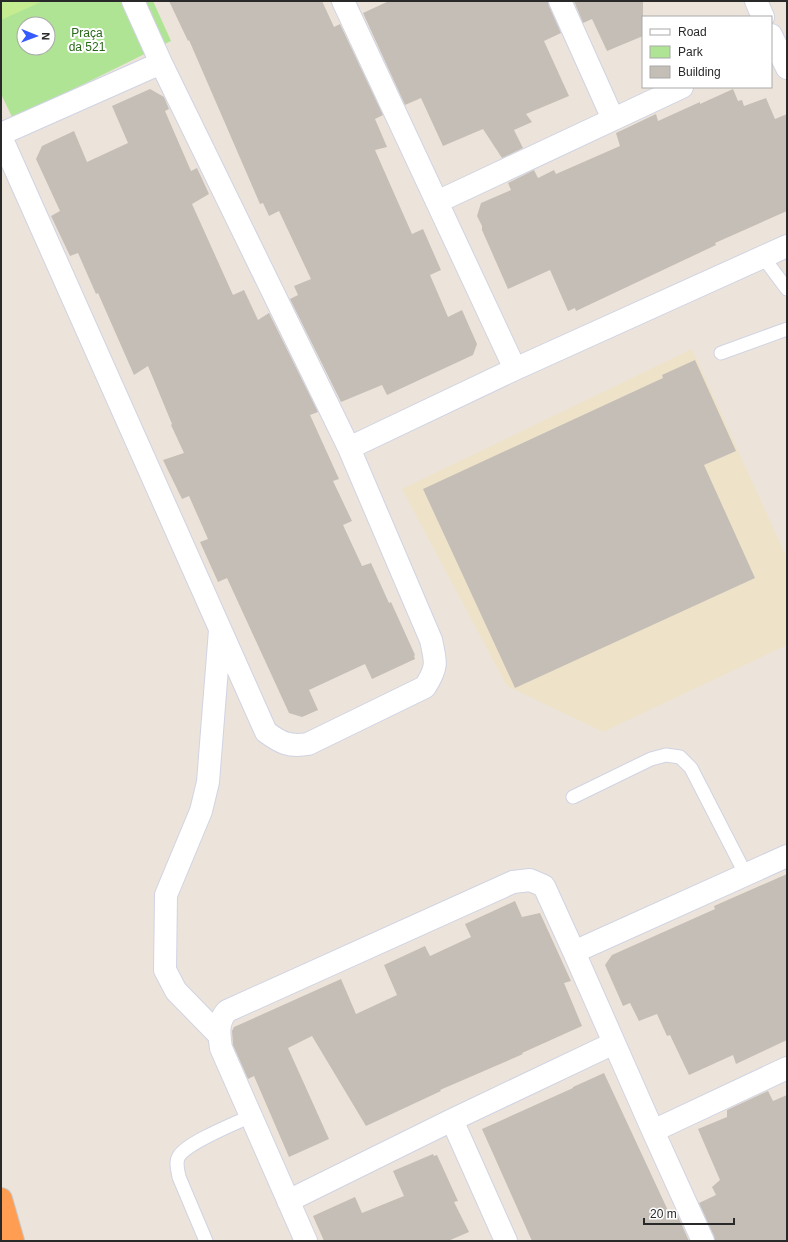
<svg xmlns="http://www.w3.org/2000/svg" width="788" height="1242" font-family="Arial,sans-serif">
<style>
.education{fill:#eee2c9}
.green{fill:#b0e495;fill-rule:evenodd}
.pitch{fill:#c5ec90}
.building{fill:#c4beb7}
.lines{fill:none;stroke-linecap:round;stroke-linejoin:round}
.service-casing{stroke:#d0d3e3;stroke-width:15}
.minor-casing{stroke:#d0d3e3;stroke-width:24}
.motorway-casing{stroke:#c7c7c7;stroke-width:24}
.service{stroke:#fff;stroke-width:13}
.minor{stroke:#fff;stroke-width:22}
.motorway{stroke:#ff9e52;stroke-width:22}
.labels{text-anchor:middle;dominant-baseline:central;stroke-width:4;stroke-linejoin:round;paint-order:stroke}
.park-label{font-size:12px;fill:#286818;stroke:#fff}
</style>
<rect width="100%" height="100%" fill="#ece4da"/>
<path class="education" d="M 692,349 L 787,558 L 787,645 L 603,732 L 507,686 L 402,489 Z"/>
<path class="green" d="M 1,1 L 153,1 L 171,41 L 13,119 L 1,94 ZM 24,24 L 48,24 L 48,48 L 24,48 Z"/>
<path class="pitch" d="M 1,1 L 43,1 L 1,20 Z"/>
<path class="building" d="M 169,1 L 322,1 L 334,27 L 340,24 L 383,115 L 375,119 L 387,147 L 375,150 L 412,234 L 423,229 L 441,270 L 430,275 L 448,317 L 462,310 L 477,344 L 473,355 L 387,395 L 382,385 L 341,402 L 290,299 L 298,295 L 294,286 L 311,279 L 279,211 L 269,216 L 263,203 L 260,204 L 189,40 L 188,41 Z
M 389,1 L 548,1 L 549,6 L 561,33 L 544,41 L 569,96 L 526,114 L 532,122 L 514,130 L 523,148 L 502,158 L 483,129 L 443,146 L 421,98 L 405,105 L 363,13 Z
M 574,1 L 643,1 L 643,36 L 607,51 L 592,19 L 583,23 Z
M 150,89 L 164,97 L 169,109 L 165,111 L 191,171 L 197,168 L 209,194 L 192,204 L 233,295 L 244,290 L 258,320 L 269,313 L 318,412 L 310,415 L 339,479 L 333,481 L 352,521 L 343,525 L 362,566 L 371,563 L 389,603 L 391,602 L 415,655 L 414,656 L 415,659 L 372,679 L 365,664 L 309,690 L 318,710 L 302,717 L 289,713 L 227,578 L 218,582 L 200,542 L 208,539 L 189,496 L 182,499 L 163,460 L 184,453 L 171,425 L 172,424 L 148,366 L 134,375 L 98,293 L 96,294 L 78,253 L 70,256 L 51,216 L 60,211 L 36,159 L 42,146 L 74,131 L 87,162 L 128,143 L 112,106 Z
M 733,89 L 738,101 L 742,100 L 744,106 L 766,98 L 775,119 L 787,114 L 787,211 L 715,243 L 716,245 L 576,311 L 575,308 L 568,311 L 550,270 L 508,289 L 482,230 L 482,226 L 477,216 L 481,203 L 511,190 L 508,183 L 534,170 L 538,178 L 554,170 L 556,174 L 620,146 L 616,133 L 656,114 L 658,121 L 700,102 L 700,104 Z
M 695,360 L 736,451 L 704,465 L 755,578 L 515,688 L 423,489 L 663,378 L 662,375 Z
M 787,874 L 787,1040 L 736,1064 L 733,1055 L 689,1075 L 670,1035 L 667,1036 L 657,1014 L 639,1021 L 630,1003 L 623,1006 L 605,965 L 612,955 L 715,909 L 714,906 Z
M 515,901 L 522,917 L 540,913 L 571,981 L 564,983 L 582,1026 L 522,1053 L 523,1054 L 440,1090 L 441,1091 L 366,1126 L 312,1036 L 288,1048 L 329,1139 L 289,1157 L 254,1076 L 248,1079 L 233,1045 L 232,1031 L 234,1027 L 341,979 L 356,1014 L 397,995 L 384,965 L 425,946 L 430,956 L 471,937 L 465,924 Z
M 604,1073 L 671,1217 L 677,1214 L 689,1241 L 532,1241 L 482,1129 L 573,1088 L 573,1087 Z
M 768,1091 L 773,1101 L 787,1095 L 787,1241 L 715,1241 L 714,1236 L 699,1203 L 716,1195 L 712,1187 L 720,1180 L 698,1129 L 727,1117 L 727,1110 Z
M 433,1154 L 434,1156 L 437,1155 L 458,1201 L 454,1202 L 469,1232 L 448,1241 L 324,1241 L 313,1216 L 355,1197 L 362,1213 L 404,1196 L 393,1171 Z"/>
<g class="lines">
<defs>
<path id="service" d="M 763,257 L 787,289
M 721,353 L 787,329
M 573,797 L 651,759 L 666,755 L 680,757 L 691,768 L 746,875
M 206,1241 L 179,1177 C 178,1171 175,1162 179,1156 C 188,1142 234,1124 251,1116"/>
<path id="minor" d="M 343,1 L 515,369
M 560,1 L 613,119
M 756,1 L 763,17
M 771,35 L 787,68
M 1,134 L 161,63
M 1,137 L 266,732 C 281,743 289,747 308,744 L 425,687 C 438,667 436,662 431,640 L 349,448 L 161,63 L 133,1
M 437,202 L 682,87
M 349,448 L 515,369 L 787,246
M 574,952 L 787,856
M 219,1035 L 176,991 L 165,970 L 166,895 L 201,811 L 208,782 L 220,630
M 452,1120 L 506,1241
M 653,1131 L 787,1068
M 288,1201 L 452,1120 L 614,1043
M 306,1241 L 221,1048 C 219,1034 217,1022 227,1011 L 513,882 L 530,880 L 544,886 L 574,952 L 653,1131 L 703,1241"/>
<path id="motorway" d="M 1,1199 L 13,1241"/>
</defs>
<use href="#service" class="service-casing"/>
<use href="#minor" class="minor-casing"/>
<use href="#motorway" class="motorway-casing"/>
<use href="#service" class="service"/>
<use href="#minor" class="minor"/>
<use href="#motorway" class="motorway"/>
</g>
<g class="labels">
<g class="park-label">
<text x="87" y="33">Praça<tspan x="87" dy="14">da 521</tspan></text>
</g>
</g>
<rect width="788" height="1242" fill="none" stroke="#292929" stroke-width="4"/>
<rect x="642" y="16" width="130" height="72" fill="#ffffff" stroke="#a9a9a9"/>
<rect x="650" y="29" width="20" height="6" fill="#ffffff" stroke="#a9a9a9"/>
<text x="678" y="36" font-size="12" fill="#292929">Road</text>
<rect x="650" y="46" width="20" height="12" fill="#b0e495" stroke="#a9a9a9"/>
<text x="678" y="56" font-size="12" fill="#292929">Park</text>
<rect x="650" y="66" width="20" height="12" fill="#c4beb7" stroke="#a9a9a9"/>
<text x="678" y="76" font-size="12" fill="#292929">Building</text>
<g transform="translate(36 36) rotate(91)"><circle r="19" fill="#ffffff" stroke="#a9a9a9"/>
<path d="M0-3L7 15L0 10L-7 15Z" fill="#355afe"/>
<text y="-6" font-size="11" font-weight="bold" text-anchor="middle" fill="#292929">N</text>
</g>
<path d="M644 1218v6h90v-6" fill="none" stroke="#292929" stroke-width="2"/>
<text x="650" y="1218" font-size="12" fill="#292929" stroke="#ffffff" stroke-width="3" paint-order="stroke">20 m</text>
</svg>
